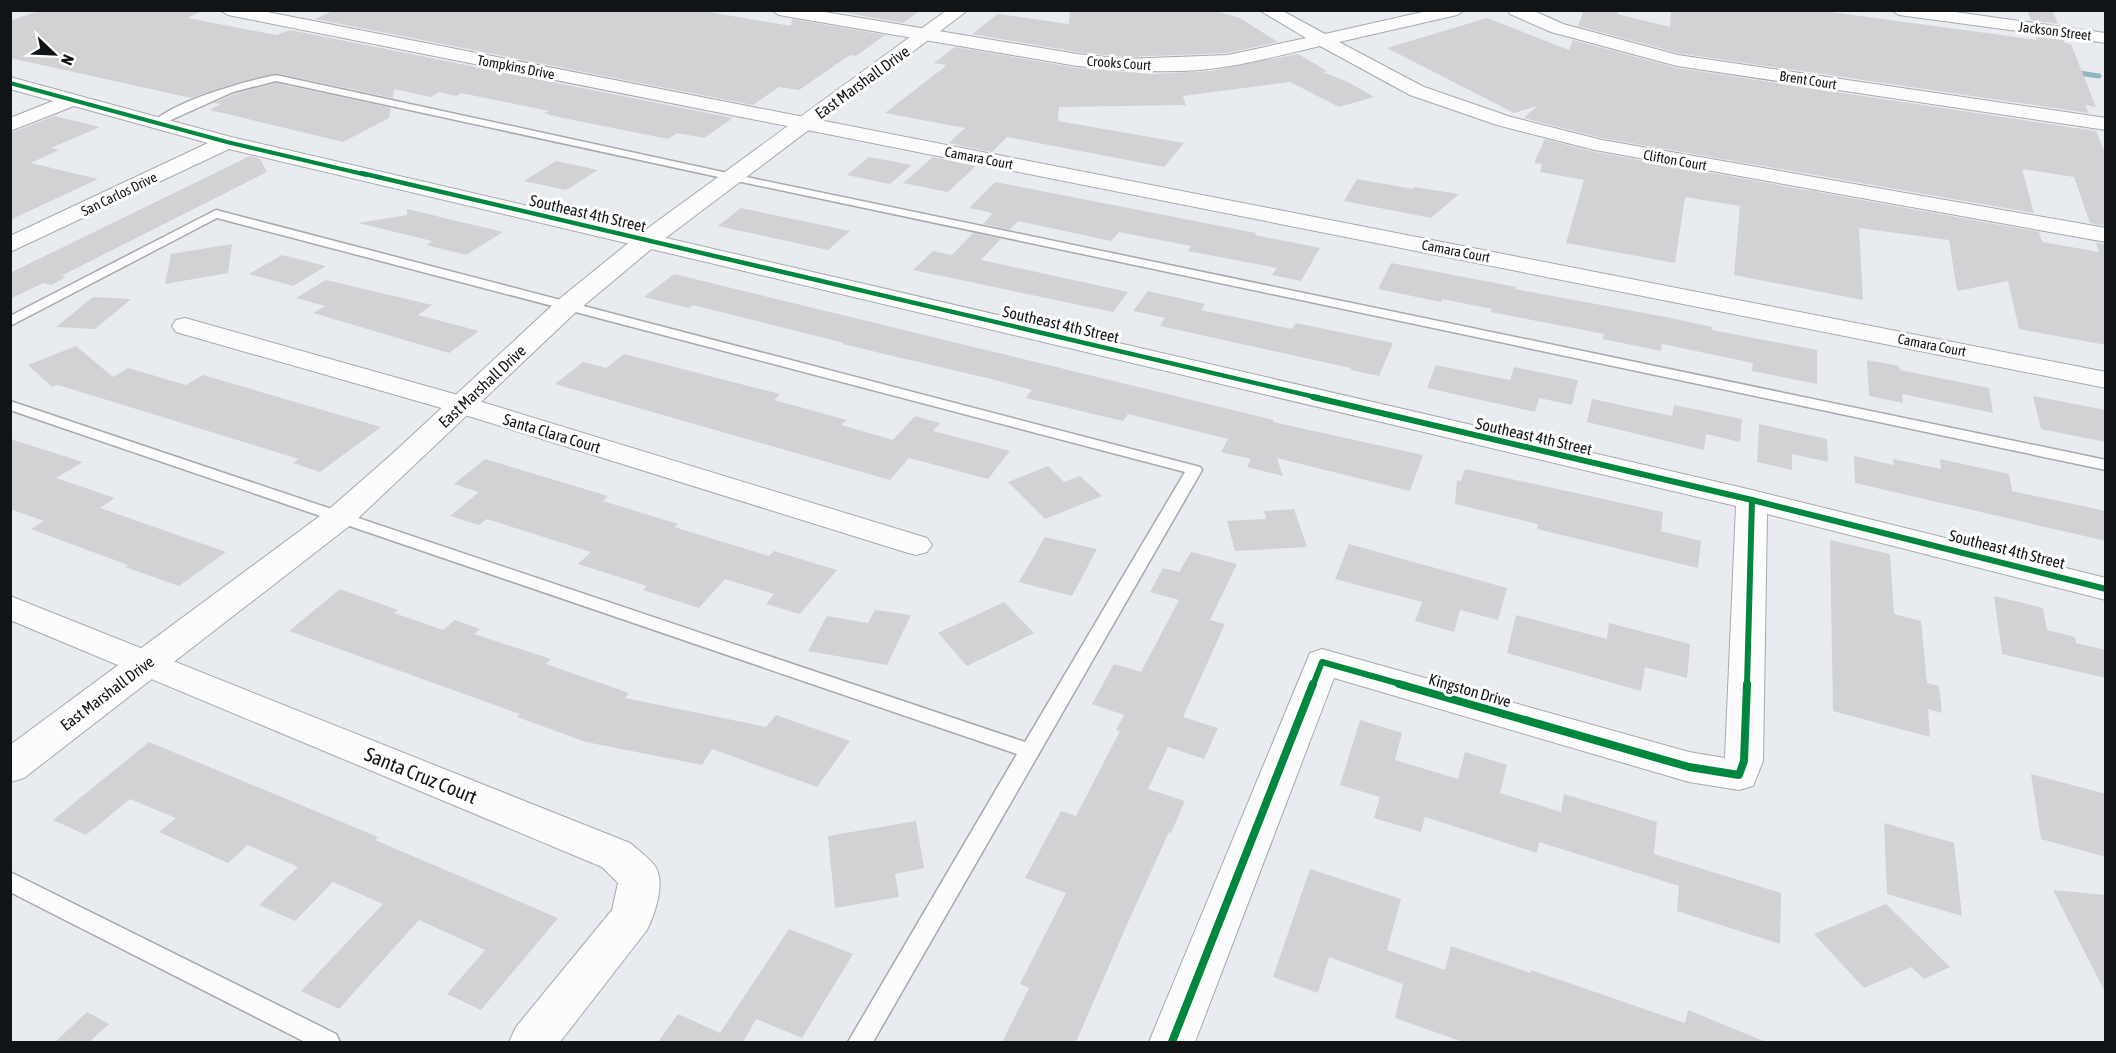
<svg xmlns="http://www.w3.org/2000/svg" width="2116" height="1053" font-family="'Asap Condensed',sans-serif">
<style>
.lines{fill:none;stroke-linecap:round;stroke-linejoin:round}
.stream{stroke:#94b4bf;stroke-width:5}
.building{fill:#d2d2d5}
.service-casing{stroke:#a7a9ad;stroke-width:3}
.minor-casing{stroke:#a7a9ad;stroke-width:2}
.secondary-casing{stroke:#a7a9ad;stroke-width:2}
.service{fill:#fcfcfd;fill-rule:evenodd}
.minor{fill:#fcfcfd;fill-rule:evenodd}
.secondary{fill:#fcfcfd;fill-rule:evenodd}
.cycleway-far3-casing{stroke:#fff;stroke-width:6}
.cycleway-far2-casing{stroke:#fff;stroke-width:8}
.cycleway-far1-casing{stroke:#fff;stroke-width:10}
.cycleway-casing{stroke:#fff;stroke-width:11}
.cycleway-far3{stroke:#00873e;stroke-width:4}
.cycleway-far2{stroke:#00873e;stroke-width:4.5}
.cycleway-far1{stroke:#00873e;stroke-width:6}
.cycleway{stroke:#00873e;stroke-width:8}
.labels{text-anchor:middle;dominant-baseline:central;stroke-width:6;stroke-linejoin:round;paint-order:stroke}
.far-street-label{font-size:14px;fill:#111416;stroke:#fff}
.street-label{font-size:16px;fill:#111416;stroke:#fff}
.near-street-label{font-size:20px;fill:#111416;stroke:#fff}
</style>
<rect width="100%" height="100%" fill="#e8ebf0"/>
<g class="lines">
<path class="stream" d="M 2072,72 L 2099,76"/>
</g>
<path class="building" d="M 41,10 L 203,10 L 188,18 L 276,35 L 290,30 L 733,118 L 704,138 L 677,133 L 668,139 L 558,117 L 544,113 L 549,111 L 461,93 L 456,96 L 439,92 L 431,97 L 394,89 L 393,98 L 276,73 L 229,85 L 191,98 L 10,58 L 10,21 Z
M 335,10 L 697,10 L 791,26 L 792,19 L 885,35 L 856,56 L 850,55 L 799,90 L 779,87 L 753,105 L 315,19 Z
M 830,10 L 921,10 L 903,23 Z
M 1070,10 L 1213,10 L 1240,18 L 1278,42 L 1228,53 L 1124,57 L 1077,52 L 972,34 L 998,14 L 1069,24 Z
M 1584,10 L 1618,10 L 1617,14 L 1670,27 L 1671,10 L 1816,10 L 2037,40 L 2036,36 L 2063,40 L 2065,43 L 2071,44 L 2096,107 L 2085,105 L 2089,113 L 1678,53 L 1578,26 Z
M 2027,10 L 2052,10 L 2058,24 L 2031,20 Z
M 1487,18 L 1569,50 L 1573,40 L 1677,68 L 2096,131 L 2106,155 L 2106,226 L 2090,223 L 2074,177 L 2022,169 L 2034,213 L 1602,138 L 1524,118 L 1537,106 L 1514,113 L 1387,48 Z
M 955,47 L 1077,68 L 1153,74 L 1211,71 L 1298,54 L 1327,71 L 1323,72 L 1348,82 L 1374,97 L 1339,107 L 1290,82 L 1183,96 L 1186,105 L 1059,107 L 1058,121 L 1184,143 L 1164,167 L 1007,137 L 992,152 L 949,143 L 965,128 L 885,113 L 947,65 L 934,63 Z
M 276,83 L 391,108 L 389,118 L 343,142 L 210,110 L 221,104 L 214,103 L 234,94 Z
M 54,116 L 100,127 L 51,148 L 59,150 L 31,163 L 98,179 L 10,220 L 10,133 Z
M 1545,139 L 1595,152 L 2039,232 L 2042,242 L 2099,252 L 2096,243 L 2106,244 L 2106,345 L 2019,329 L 2008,281 L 1957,291 L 1949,240 L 1859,228 L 1863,300 L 1734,275 L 1740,206 L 1685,197 L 1675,263 L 1566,243 L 1584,180 L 1540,172 L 1542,164 L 1534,163 Z
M 250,156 L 260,159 L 267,172 L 63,275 L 64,278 L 51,285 L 43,283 L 10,299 L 10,273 Z
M 869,157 L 912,165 L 890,184 L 847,175 Z
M 933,157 L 976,166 L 948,192 L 903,183 Z
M 556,161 L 598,170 L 566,190 L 524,181 Z
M 1357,179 L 1413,189 L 1414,187 L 1459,194 L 1431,218 L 1344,201 Z
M 995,182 L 1256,233 L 1255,235 L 1320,248 L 1301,281 L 1272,275 L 1277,268 L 1188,251 L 1191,246 L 1119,232 L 1111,241 L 1018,221 L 1010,230 L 983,224 L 993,213 L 969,208 Z
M 741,208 L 850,231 L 828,250 L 718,226 Z
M 407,209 L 503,232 L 466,255 L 426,245 L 432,241 L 358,223 L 407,215 Z
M 973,233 L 1001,239 L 981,260 L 1128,292 L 1113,312 L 913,270 L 933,251 L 952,255 Z
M 232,244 L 228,273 L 165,284 L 171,254 Z
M 282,255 L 326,266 L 293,286 L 249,274 Z
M 1391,263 L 1516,287 L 1515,289 L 1666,317 L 1712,327 L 1712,330 L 1817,350 L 1817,384 L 1752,371 L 1753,363 L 1662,344 L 1661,351 L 1603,339 L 1604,334 L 1491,312 L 1492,309 L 1442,299 L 1441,302 L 1378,289 Z
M 674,274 L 1274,420 L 1273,422 L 1423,455 L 1410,491 L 1277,458 L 1283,476 L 1247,467 L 1251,459 L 1221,452 L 1228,439 L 1128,414 L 1123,421 L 1026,398 L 1032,390 L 991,379 L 842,344 L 844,343 L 693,305 L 689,308 L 644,297 Z
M 326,280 L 432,305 L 418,315 L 479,331 L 449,353 L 313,313 L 325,306 L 296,298 Z
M 1148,291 L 1205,304 L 1201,310 L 1292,329 L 1296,323 L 1393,343 L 1379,376 L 1350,370 L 1351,368 L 1160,326 L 1165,318 L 1133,311 Z
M 93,297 L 131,299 L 95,329 L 56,327 Z
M 76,346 L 113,377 L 128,368 L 186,385 L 203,375 L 381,427 L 320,472 L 293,463 L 299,459 L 58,385 L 52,387 L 28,365 Z
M 624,354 L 780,394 L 774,400 L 847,420 L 841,425 L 893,440 L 915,416 L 940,423 L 933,431 L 1010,451 L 988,479 L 909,458 L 890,480 L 555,384 L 583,362 L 606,368 Z
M 1867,360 L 1899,366 L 1900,370 L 1989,388 L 1993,413 L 1902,394 L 1903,403 L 1869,396 Z
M 1436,365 L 1510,380 L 1514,367 L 1578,380 L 1572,405 L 1539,398 L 1535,412 L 1427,388 Z
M 2033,396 L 2106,410 L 2106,442 L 2041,429 Z
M 1592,399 L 1672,416 L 1674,405 L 1742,419 L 1740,442 L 1706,434 L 1704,450 L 1587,422 Z
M 1759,424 L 1827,439 L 1828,462 L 1792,454 L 1792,470 L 1757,462 Z
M 10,439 L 83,462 L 56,478 L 115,498 L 100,508 L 226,552 L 179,586 L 125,567 L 128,565 L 31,529 L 44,521 L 10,509 Z
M 1854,456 L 1894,465 L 1893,459 L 1941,469 L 1940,459 L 2009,474 L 2012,491 L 2106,511 L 2106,541 L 1855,483 Z
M 485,459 L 608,496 L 603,501 L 678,524 L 674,527 L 769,556 L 774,551 L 837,570 L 800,614 L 766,604 L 774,594 L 725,579 L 699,608 L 643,590 L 647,586 L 578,564 L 591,552 L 487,519 L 479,525 L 450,516 L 479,492 L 454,484 Z
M 1048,466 L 1064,482 L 1080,476 L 1102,496 L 1045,519 L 1008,482 Z
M 1465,469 L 1663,512 L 1661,531 L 1701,541 L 1698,568 L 1537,529 L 1538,524 L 1455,504 L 1457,480 L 1461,481 Z
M 1294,509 L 1307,547 L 1235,551 L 1227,521 L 1266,519 L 1264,511 Z
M 1045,537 L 1097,549 L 1072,596 L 1019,582 Z
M 1830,540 L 1890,554 L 1894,614 L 1921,621 L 1927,683 L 1939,686 L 1942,713 L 1928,709 L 1930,737 L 1833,711 Z
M 1349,544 L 1507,588 L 1498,620 L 1460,610 L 1454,632 L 1415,621 L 1422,602 L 1335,579 Z
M 1191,552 L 1237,564 L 1210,620 L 1225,624 L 1183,717 L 1218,728 L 1204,759 L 1168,747 L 1148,789 L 1185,801 L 1171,833 L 1169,832 L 1125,929 L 1076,1042 L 1002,1042 L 1029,988 L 1020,984 L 1066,893 L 1025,878 L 1061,811 L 1076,816 L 1120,731 L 1116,730 L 1124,715 L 1092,704 L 1114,664 L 1141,672 L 1179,600 L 1150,592 L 1163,568 L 1179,572 Z
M 340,589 L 398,610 L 394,613 L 443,630 L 455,620 L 480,629 L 474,634 L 551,659 L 546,664 L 629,693 L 625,698 L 766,727 L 776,715 L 850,741 L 817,787 L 712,749 L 702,765 L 586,742 L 517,717 L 520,714 L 289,631 Z
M 1994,596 L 2043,608 L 2047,630 L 2075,637 L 2076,643 L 2106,650 L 2106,678 L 2002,654 Z
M 1004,602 L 1034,633 L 967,666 L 938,633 Z
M 875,610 L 911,615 L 887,665 L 808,651 L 827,616 L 868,623 Z
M 1516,615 L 1607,639 L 1609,623 L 1690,644 L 1687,678 L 1645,667 L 1641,691 L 1507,653 Z
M 1360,720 L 1402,733 L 1395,760 L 1458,779 L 1465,752 L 1507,765 L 1500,793 L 1561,812 L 1564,794 L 1657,822 L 1654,854 L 1781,893 L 1780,944 L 1677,911 L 1679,886 L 1539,842 L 1537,853 L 1425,817 L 1421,832 L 1374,818 L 1380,797 L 1340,785 Z
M 149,742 L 378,837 L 375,840 L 558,918 L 481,1010 L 447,994 L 485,950 L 419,920 L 339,1009 L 301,991 L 383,904 L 333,882 L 295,921 L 259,905 L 298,867 L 248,845 L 228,863 L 159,832 L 176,818 L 130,799 L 86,835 L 53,820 Z
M 2031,774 L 2106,794 L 2106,857 L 2041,839 Z
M 916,821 L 924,868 L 895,874 L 899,897 L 835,908 L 828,836 Z
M 1884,823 L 1954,843 L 1962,916 L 1887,894 Z
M 1310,869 L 1401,899 L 1387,950 L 1445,970 L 1451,946 L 1531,973 L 1531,970 L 1685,1023 L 1688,1010 L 1766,1042 L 1463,1042 L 1395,1018 L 1403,984 L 1329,957 L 1318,993 L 1273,977 Z
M 2053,890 L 2106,895 L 2106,994 Z
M 1886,904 L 1950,967 L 1924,979 L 1911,967 L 1864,988 L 1814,934 Z
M 789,929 L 853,954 L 802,1038 L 756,1019 L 743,1042 L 658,1042 L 678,1014 L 720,1033 Z
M 87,1012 L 109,1024 L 89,1042 L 55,1042 Z"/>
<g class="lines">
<defs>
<path id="service" d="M 276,75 L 732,174 L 2106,460 L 2106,470 L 732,180 L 276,81 L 233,92 L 162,124 L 154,124 L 153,122 C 175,101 245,81 276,75 Z
M 216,210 L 1200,467 L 1202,470 L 873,1042 L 848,1042 L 1017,754 L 10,410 L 10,401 L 1025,742 L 1185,472 L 217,218 L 10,326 L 10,316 Z
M 10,872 L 336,1034 L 340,1042 L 305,1042 L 10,892 Z"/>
<path id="minor" d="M 220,10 L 257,10 L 2106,372 L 2106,388 L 228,15 Z
M 771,10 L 813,10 L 1077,54 L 1124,59 L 1228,55 L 1306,38 L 1259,10 L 1281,10 L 1325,34 L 1431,10 L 1465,10 L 1457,15 L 1339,42 L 1424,87 L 1511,117 L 1602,140 L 2106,228 L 2106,242 L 1595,150 L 1497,125 L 1410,95 L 1320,46 C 1290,53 1260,61 1230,66 C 1180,75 1127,71 1077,66 L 779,15 Z
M 1508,10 L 1532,10 L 1563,24 L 1678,55 L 2106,118 L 2106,130 L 1677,66 L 1551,32 L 1510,14 Z
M 1891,10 L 1941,10 L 2105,33 L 2106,43 L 1899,15 Z
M 10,77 L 231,137 L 1752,490 L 2106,578 L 2106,600 L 1767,514 L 1763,761 L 1753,786 L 1739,790 L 1689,782 L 1334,678 L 1195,1042 L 1149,1042 L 1310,653 L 1322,649 L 1689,752 L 1725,758 L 1736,506 L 229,149 L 10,252 L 10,236 L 208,143 L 74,106 L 10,131 L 10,118 L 53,101 L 10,89 Z
M 185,318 L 472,399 L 927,538 L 932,545 L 927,552 L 916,555 L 905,552 L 452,411 L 176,332 L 172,326 L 176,320 Z
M 10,596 L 630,843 C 638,850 649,858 655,866 C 666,883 655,913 647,930 L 560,1042 L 509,1042 L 516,1027 L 612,910 L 618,883 L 602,867 L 10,620 Z"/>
<path id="secondary" d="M 947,10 L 968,10 L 655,246 L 576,312 L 352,524 L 24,778 L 10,782 L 10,745 L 328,510 L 391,455 L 558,300 L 637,236 Z"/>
</defs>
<use href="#service" class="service-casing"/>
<use href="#minor" class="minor-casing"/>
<use href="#secondary" class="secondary-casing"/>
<use href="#service" class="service"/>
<use href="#minor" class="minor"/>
<use href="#secondary" class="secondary"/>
<defs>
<path id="cycleway-far3" d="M 10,83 L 227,142 L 367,175"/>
<path id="cycleway-far2" d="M 361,173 L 1319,398"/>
<path id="cycleway-far1" d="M 1313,397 L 1752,500 L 2106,589
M 1313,685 L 1322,662 L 1404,685
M 1747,685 L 1752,500"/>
<path id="cycleway" d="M 1399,684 L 1689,767 L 1739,775 L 1744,761 L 1747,684
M 1172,1042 L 1313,684"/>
</defs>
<use href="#cycleway-far3" class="cycleway-far3-casing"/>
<use href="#cycleway-far2" class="cycleway-far2-casing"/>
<use href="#cycleway-far1" class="cycleway-far1-casing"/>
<use href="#cycleway" class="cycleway-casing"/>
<use href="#cycleway-far3" class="cycleway-far3"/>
<use href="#cycleway-far2" class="cycleway-far2"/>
<use href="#cycleway-far1" class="cycleway-far1"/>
<use href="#cycleway" class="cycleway"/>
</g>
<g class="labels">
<g class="far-street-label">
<text transform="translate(2055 31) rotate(7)">Jackson Street</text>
<text transform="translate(1119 63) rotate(4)">Crooks Court</text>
<text transform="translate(516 67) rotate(11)">Tompkins Drive</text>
<text transform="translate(1808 80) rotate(9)">Brent Court</text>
<text transform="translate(979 158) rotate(11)">Camara Court</text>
<text transform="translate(1675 160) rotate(10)">Clifton Court</text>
<text transform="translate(119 194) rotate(-26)">San Carlos Drive</text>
<text transform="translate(1456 251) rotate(11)">Camara Court</text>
<text transform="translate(1932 345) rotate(11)">Camara Court</text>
</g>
<g class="street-label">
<text transform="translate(862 82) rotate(-36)">East Marshall Drive</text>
<text transform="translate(588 213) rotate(13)">Southeast 4th Street</text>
<text transform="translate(1061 324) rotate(13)">Southeast 4th Street</text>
<text transform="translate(482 386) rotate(-43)">East Marshall Drive</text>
<text transform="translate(552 433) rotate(17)">Santa Clara Court</text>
<text transform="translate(1534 436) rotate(13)">Southeast 4th Street</text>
<text transform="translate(2007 549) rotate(14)">Southeast 4th Street</text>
<text transform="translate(1470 690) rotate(16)">Kingston Drive</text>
<text transform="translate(107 693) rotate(-37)">East Marshall Drive</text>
</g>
<g class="near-street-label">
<text transform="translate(421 775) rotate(22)">Santa Cruz Court</text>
</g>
</g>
<rect width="2116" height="1053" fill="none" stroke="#111416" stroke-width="24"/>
<g transform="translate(54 54) rotate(113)" stroke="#ffffff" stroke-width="4.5" paint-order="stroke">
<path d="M0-4.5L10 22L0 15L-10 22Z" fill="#111416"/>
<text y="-9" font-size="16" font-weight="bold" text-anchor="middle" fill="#111416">N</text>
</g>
</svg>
